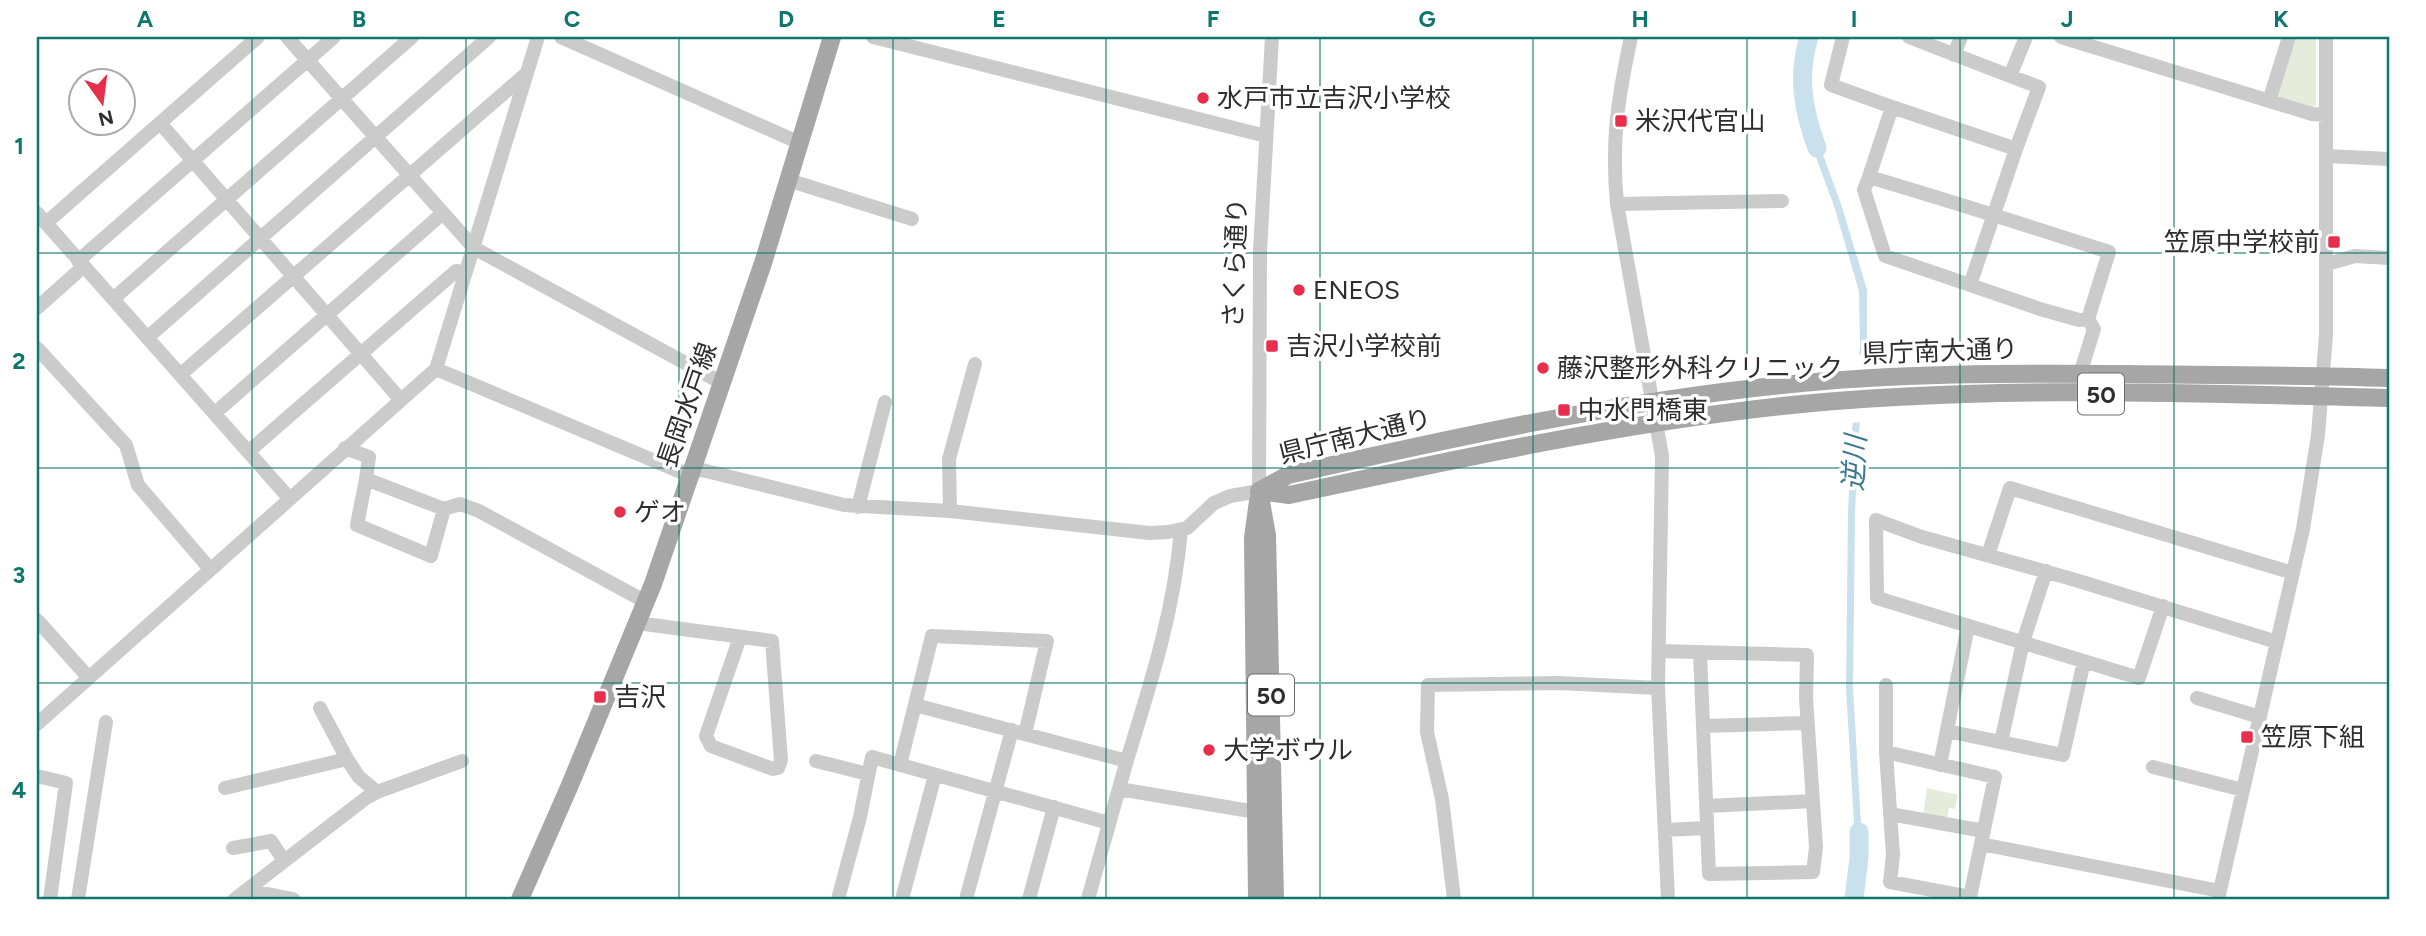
<svg xmlns="http://www.w3.org/2000/svg" width="2426" height="936" font-family="Figtree,'Noto Sans JP',sans-serif">
<style>
.green{fill:#e6ecdc}
.water{fill:#c8e1ec}
.pier{fill:#fff}
.lines{fill:none;stroke-linecap:round;stroke-linejoin:round}
.river{stroke:#c8e1ec;stroke-width:19}
.minor{stroke:#cbcbcb;stroke-width:14}
.major{stroke:#a6a6a6;stroke-width:18}
.grid{fill:none;stroke:#0f766e;stroke-width:2;stroke-opacity:0.55}
.poi-dot{fill:#e72f4c;stroke:#fff;stroke-width:2.5}
.labels{text-anchor:middle;dominant-baseline:central;stroke-width:7;stroke-linejoin:round;paint-order:stroke}
.shield{fill:#fff;stroke:#6d6d6d;stroke-width:2}
.shield-label{font-size:24px;font-weight:bold;fill:#2e2e2e}
.poi-label{font-size:26px;fill:#2e2e2e;stroke:#fff;text-anchor:start}
.street-label{font-size:26px;fill:#2e2e2e;stroke:#fff}
.water-label{font-size:28px;font-style:italic;fill:#3c7791;stroke:#fff}
.neatline{fill:none;stroke:#0f766e;stroke-width:2.5}
.grid-label{font-size:23px;text-anchor:middle;font-weight:bold;fill:#0f766e}
</style>
<rect width="100%" height="100%" fill="#fff"/>
<path class="green" d="M 2295,37 L 2316,37 L 2316,105 L 2312,109 L 2278,99 L 2276,95 Z
M 1927,788 L 1958,795 L 1955,809 L 1949,808 L 1947,820 L 1923,816 Z"/>
<path class="water" d="M 1812,125 L 1841,204 L 1867,290 L 1867,346 L 1858,442 L 1855,514 L 1853,688 L 1863,858 L 1856,858 L 1846,688 L 1848,514 L 1851,442 L 1860,346 L 1859,291 L 1834,206 L 1805,127 Z"/>
<path class="pier" d="M 1870,354 L 1863,422 L 1849,423 L 1855,355 Z"/>
<g class="lines">
<path class="river" d="M 1809,37 C 1797,76 1803,110 1817,148
M 1854,899 L 1859,858 L 1859,832"/>
<path class="minor" d="M 287,37 L 474,248 L 722,383
M 561,37 L 800,143
M 873,37 L 1266,136
M 1631,37 C 1618,98 1611,140 1617,204 L 1662,456 L 1658,687 L 1668,899
M 1843,37 L 1831,85 L 1892,107
M 1909,37 L 2010,76 L 2026,37
M 2061,37 L 2312,114 L 2326,115
M 1954,55 L 1961,37
M 2010,76 L 2039,87 L 2016,149
M 2269,101 L 2289,37
M 160,123 L 400,399
M 2326,156 L 2389,159
M 1869,177 L 1864,190 L 1885,256 L 2040,309 L 2079,320 L 2088,319
M 788,180 L 912,219
M 1617,204 L 1782,201
M 37,213 L 289,498
M 46,223 L 258,37
M 78,261 L 334,37
M 2327,264 L 2355,256 L 2389,258
M 1970,285 L 2016,149 L 1892,107 L 1869,177 C 1950,201 2029,226 2109,252 L 2088,319 L 2094,329 L 2080,374
M 113,299 L 412,37
M 37,308 L 83,267
M 147,338 L 489,37
M 37,348 L 126,445 L 138,485 L 210,569
M 436,369 L 681,472 L 702,470 L 844,505 L 950,511 L 1149,533 L 1168,532 L 1187,528 L 1214,503 L 1230,496 L 1259,491 L 1260,251 L 1272,37
M 180,375 L 527,73
M 215,413 L 443,213
M 345,448 L 369,457 L 366,479 L 444,509 L 460,504 L 479,511 L 646,602
M 248,452 L 456,271 L 465,272
M 366,479 L 357,525 L 431,556 L 444,509
M 858,507 L 885,402
M 950,511 L 949,459 L 975,364
M 1988,555 L 2010,488 L 2293,573
M 2163,606 L 2139,678 L 1877,598 L 1876,520 L 1922,537 L 2072,579 L 2277,642
M 37,620 L 89,678
M 637,623 L 772,641 L 781,760 L 778,768 L 773,769 L 711,746 L 706,736 L 740,637
M 1659,651 L 1807,655 L 1806,698 L 1816,847 L 1813,872 L 1709,874 L 1700,652
M 1886,685 L 1886,752
M 2197,698 L 2260,717
M 915,705 L 1127,761
M 320,708 L 347,759
M 37,724 L 436,369 L 538,37
M 1703,726 L 1807,723
M 1947,731 L 2063,755 L 2084,661
M 2001,742 L 2023,642 L 2046,571
M 816,761 L 868,774
M 900,765 L 932,636 L 1047,641 L 1025,734
M 1940,765 L 1968,626
M 2153,767 L 2243,790
M 37,776 L 66,783 L 50,899
M 225,788 L 347,759 L 359,777 L 377,792
M 1119,789 L 1256,812
M 1706,806 L 1813,801
M 1890,814 L 1984,831
M 1665,830 L 1707,828
M 1981,844 L 1995,777 L 1886,752 L 1893,855 L 1890,882 L 1970,897 L 1981,844 L 2220,891
M 233,848 L 271,841 L 284,861
M 247,890 L 293,899
M 78,899 L 106,722
M 235,899 L 366,798 L 377,792 L 462,761
M 838,899 L 860,817 L 872,757 L 1109,823
M 902,899 L 935,775
M 966,899 L 1012,730
M 1029,899 L 1054,807
M 1088,899 C 1101,853 1114,806 1127,760 C 1151,682 1174,612 1181,530
M 1454,899 L 1442,799 L 1427,732 L 1428,685 L 1559,683 L 1658,688
M 2218,899 L 2303,529 L 2318,435 L 2326,335 L 2326,37"/>
<path class="major" d="M 1259,491 L 1288,475 C 1452,438 1615,402 1782,385 C 1896,373 2012,373 2127,374 C 2214,375 2302,375 2389,378
M 1259,491 L 1289,495 C 1452,460 1616,424 1782,406 C 1983,385 2187,393 2389,398
M 1259,491 L 1267,535 L 1275,899
M 520,899 L 570,785 L 653,584 L 763,263 L 832,37
M 1257,899 L 1253,538 L 1258,501"/>
</g>
<path class="grid" d="M 252,37 L 252,899M 466,37 L 466,899M 679,37 L 679,899M 893,37 L 893,899M 1106,37 L 1106,899M 1320,37 L 1320,899M 1533,37 L 1533,899M 1747,37 L 1747,899M 1960,37 L 1960,899M 2174,37 L 2174,899M 37,253 L 2389,253M 37,468 L 2389,468M 37,683 L 2389,683"/>
<g class="poi-dot">
<circle cx="1203" cy="98" r="7"/>
<rect x="1614" y="114" width="14" height="14" rx="3.5"/>
<rect x="2327" y="235" width="14" height="14" rx="3.5"/>
<circle cx="1299" cy="290" r="7"/>
<rect x="1265" y="339" width="14" height="14" rx="3.5"/>
<circle cx="1543" cy="368" r="7"/>
<rect x="1557" y="403" width="14" height="14" rx="3.5"/>
<circle cx="620" cy="512" r="7"/>
<rect x="593" y="690" width="14" height="14" rx="3.5"/>
<rect x="2240" y="730" width="14" height="14" rx="3.5"/>
<circle cx="1209" cy="750" r="7"/>
</g>
<g class="labels">
<g class="shield">
<rect x="2078" y="373.5" width="46" height="41" rx="5"/>
<rect x="1248" y="674.5" width="46" height="41" rx="5"/>
</g>
<g class="shield-label">
<text x="2101" y="394">50</text>
<text x="1271" y="695">50</text>
</g>
<g class="poi-label">
<text x="1217" y="98">水戸市立吉沢小学校</text>
<text x="1635" y="121">米沢代官山</text>
<text x="2320" y="242" text-anchor="end">笠原中学校前</text>
<text x="1313" y="290">ENEOS</text>
<text x="1286" y="346">吉沢小学校前</text>
<text x="1557" y="368">藤沢整形外科クリニック</text>
<text x="1578" y="410">中水門橋東</text>
<text x="634" y="512">ゲオ</text>
<text x="614" y="697">吉沢</text>
<text x="2261" y="737">笠原下組</text>
<text x="1223" y="750">大学ボウル</text>
</g>
<g class="street-label">
<text transform="translate(1235 263) rotate(-88)">さくら通り</text>
<text transform="translate(1940 351) rotate(-2)">県庁南大通り</text>
<text transform="translate(687 405) rotate(-71)">長岡水戸線</text>
<text transform="translate(1355 436) rotate(-14)">県庁南大通り</text>
</g>
<g class="water-label">
<text transform="translate(1854 463) rotate(-87)">逆川</text>
</g>
</g>
<rect width="2426" height="936" fill="none" stroke="#ffffff" stroke-width="77"/>
<g transform="translate(102 102) rotate(166)"><circle r="33" fill="#ffffff" stroke="#ababab" stroke-width="2"/>
<path d="M0-5L12 26L0 18L-12 26Z" fill="#e72f4c"/>
<text y="-10" font-size="19" font-weight="bold" text-anchor="middle" fill="#2e2e2e">N</text>
</g>
<rect x="38" y="38" width="2350" height="860" class="neatline"/>
<g class="grid-label">
<text x="145" y="27">A</text>
<text x="359" y="27">B</text>
<text x="572" y="27">C</text>
<text x="786" y="27">D</text>
<text x="999" y="27">E</text>
<text x="1213" y="27">F</text>
<text x="1427" y="27">G</text>
<text x="1640" y="27">H</text>
<text x="1854" y="27">I</text>
<text x="2067" y="27">J</text>
<text x="2281" y="27">K</text>
<text x="19" y="154">1</text>
<text x="19" y="369">2</text>
<text x="19" y="583">3</text>
<text x="19" y="798">4</text>
</g>
</svg>
